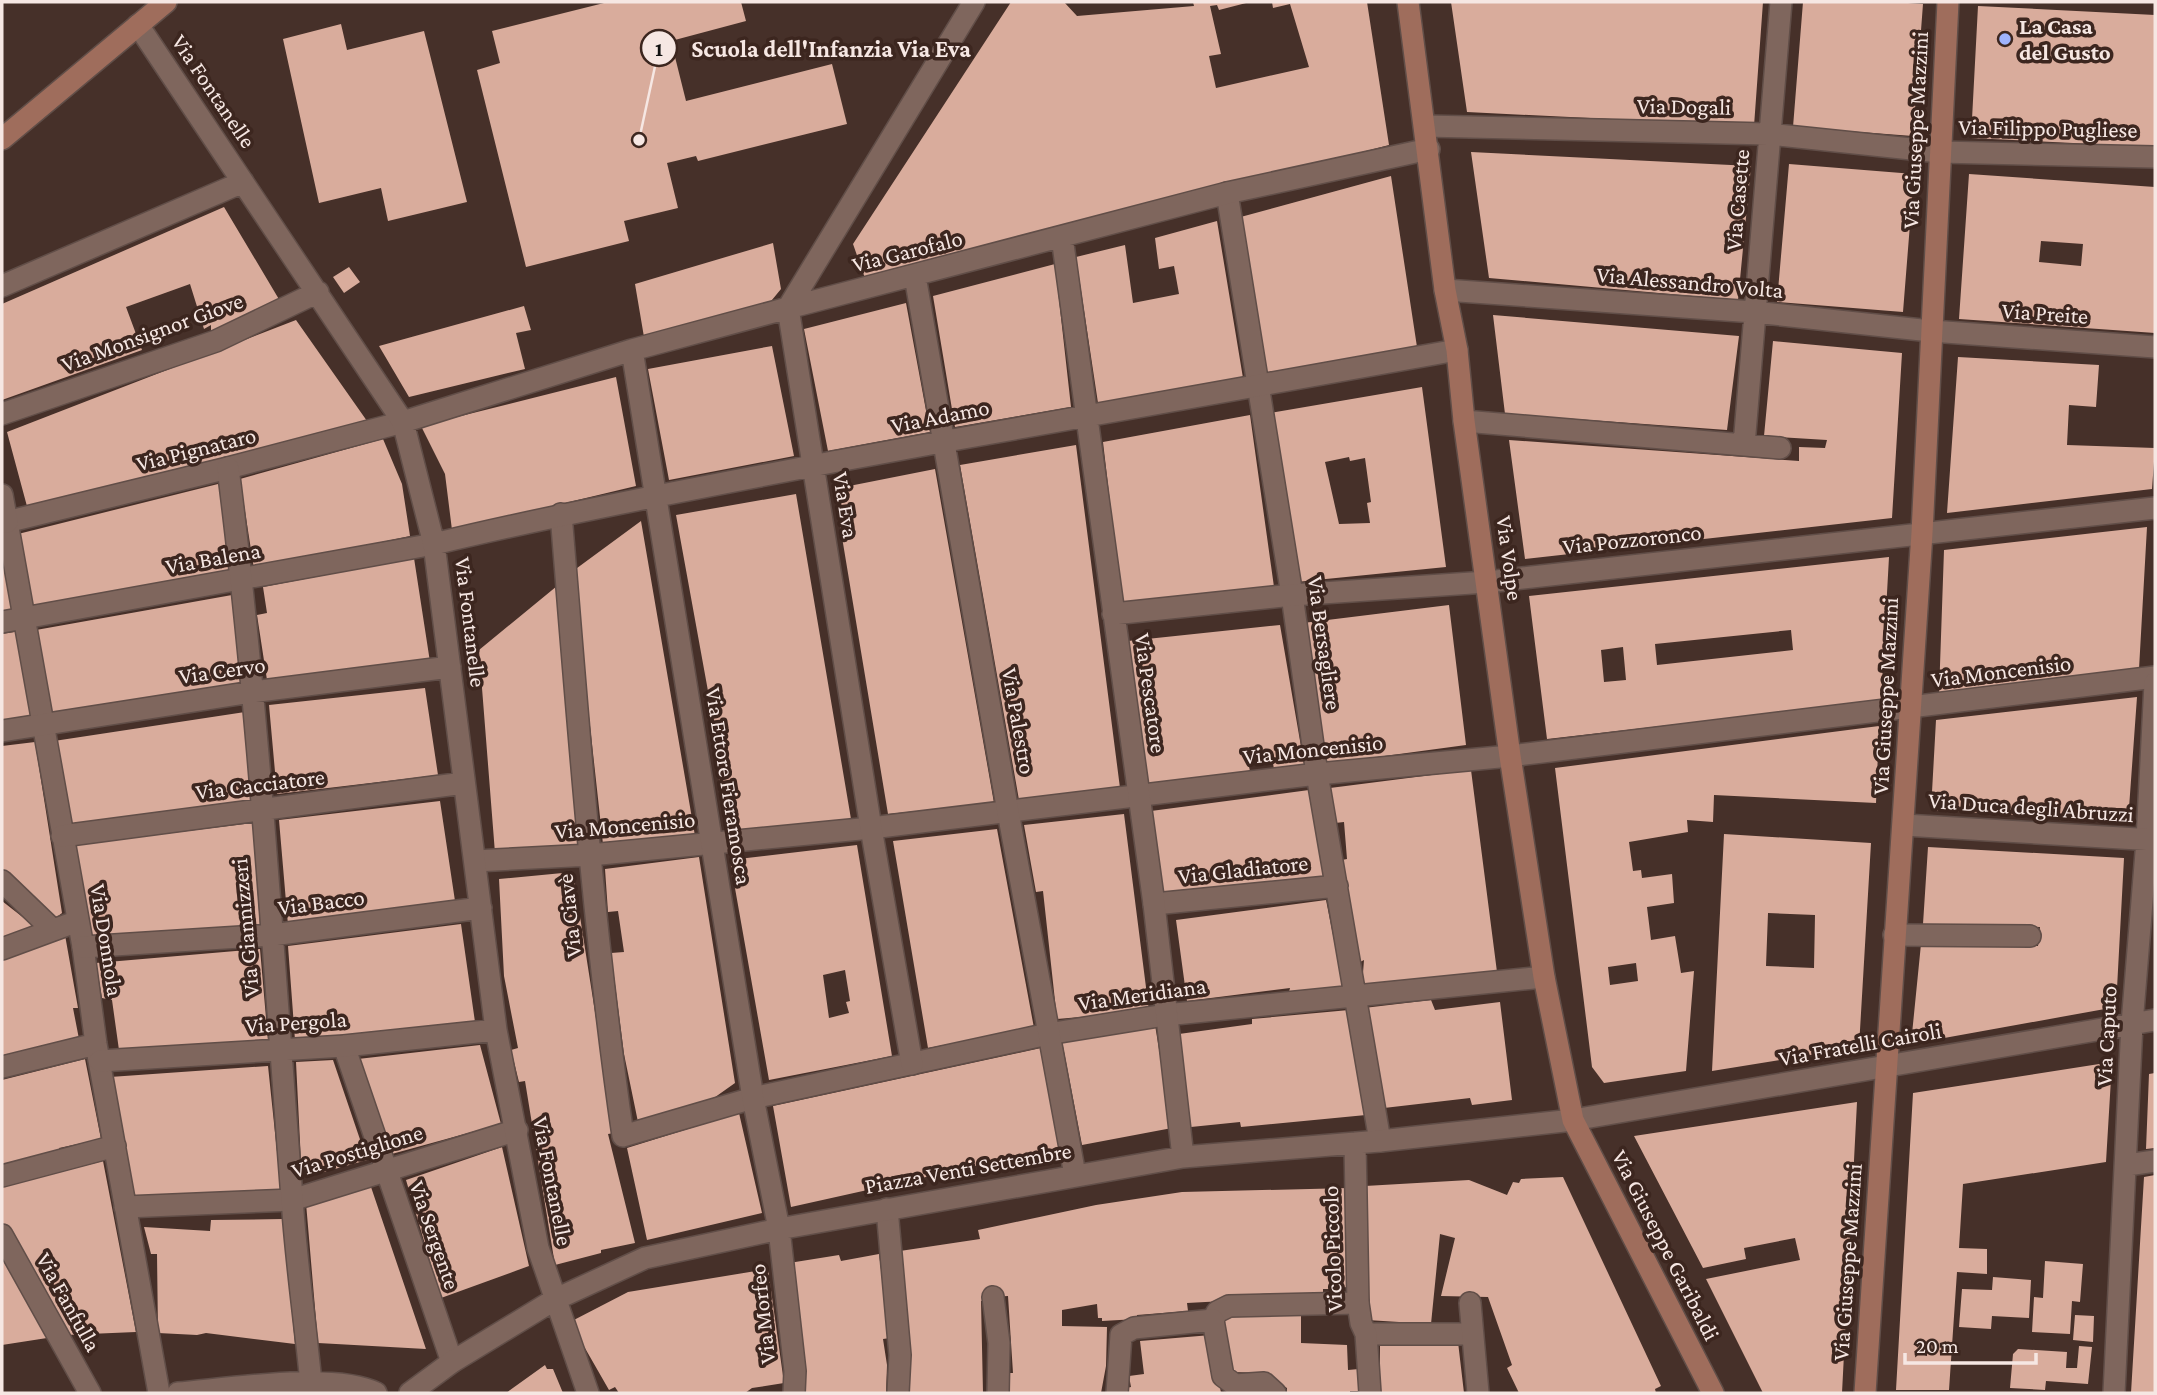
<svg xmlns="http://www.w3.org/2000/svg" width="2157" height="1395" font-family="'Crimson Pro',serif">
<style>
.building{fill:#d9ac9c;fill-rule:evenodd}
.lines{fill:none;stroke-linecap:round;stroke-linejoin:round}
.pedestrian-casing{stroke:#614e48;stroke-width:24}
.minor-casing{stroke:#614e48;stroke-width:24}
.secondary-casing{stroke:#614e48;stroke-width:24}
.pedestrian{stroke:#7f665d;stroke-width:21}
.minor{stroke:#7f665d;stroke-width:21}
.secondary{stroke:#9f6d5c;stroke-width:21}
.poi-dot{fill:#9fb3fd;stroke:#3c261f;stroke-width:2.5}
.labels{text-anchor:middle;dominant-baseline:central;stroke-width:7;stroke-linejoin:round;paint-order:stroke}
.poi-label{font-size:23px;font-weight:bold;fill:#f6e7e3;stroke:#3c261f;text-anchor:start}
.street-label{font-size:23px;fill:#f6e7e3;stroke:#3c261f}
.leader{fill:none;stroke:#f6e7e3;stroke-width:2.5}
.callout-dot{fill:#f6e7e3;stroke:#3c261f;stroke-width:2.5}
.mark-label{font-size:21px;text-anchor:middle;font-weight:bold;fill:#111}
.callout-label{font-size:24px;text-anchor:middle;font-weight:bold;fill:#f6e7e3;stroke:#3c261f;stroke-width:7;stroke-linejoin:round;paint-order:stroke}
</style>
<rect width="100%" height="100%" fill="#463029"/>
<path class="building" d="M 608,2 L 741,2 L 746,21 L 671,41 L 686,101 L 832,64 L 847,124 L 698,161 L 696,156 L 667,163 L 678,208 L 624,221 L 629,241 L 526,267 L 477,70 L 500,63 L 492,31 Z
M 1011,2 L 1064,2 L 1077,16 L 1194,6 L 1193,2 L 1250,2 L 1219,10 L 1217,5 L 1210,6 L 1221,54 L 1209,56 L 1216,88 L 1309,67 L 1290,4 L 1273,8 L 1272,2 L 1367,2 L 1389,145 L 866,281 L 853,244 Z
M 1451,2 L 1763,2 L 1754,126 L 1467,112 Z
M 1803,2 L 1893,2 L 1923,4 L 1913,136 L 1793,127 Z
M 1978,6 L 2155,15 L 2155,147 L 1971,138 Z
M 341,24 L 347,50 L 424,31 L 467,202 L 388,221 L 381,188 L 319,203 L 283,39 Z
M 1471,152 L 1751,166 L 1738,300 L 1489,278 Z
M 1789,164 L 1914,174 L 1903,312 L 1777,302 Z
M 1969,174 L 2155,187 L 2155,333 L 1959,319 ZM 2041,241 L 2083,244 L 2081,266 L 2039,262 Z
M 1391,176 L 1417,347 L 1262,374 L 1237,218 Z
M 224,207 L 280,301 L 211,335 L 211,325 L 204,329 L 190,284 L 126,307 L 142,350 L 2,400 L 2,304 Z
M 1217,221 L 1243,378 L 1098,403 L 1076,257 L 1125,245 L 1133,303 L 1179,294 L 1174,266 L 1159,269 L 1155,238 Z
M 773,243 L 781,289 L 767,306 L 644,337 L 635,284 Z
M 1055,264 L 1071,407 L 955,427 L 933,296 Z
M 349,267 L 360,282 L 344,293 L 333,277 Z
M 906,303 L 930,432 L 828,451 L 804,329 Z
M 524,306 L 531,330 L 516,333 L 525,369 L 409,397 L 379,346 Z
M 1493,315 L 1739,336 L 1727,430 L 1505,414 Z
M 296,320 L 367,421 L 28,510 L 7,432 Z
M 1773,341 L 1902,353 L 1892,518 L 1525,559 L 1509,440 L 1799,461 L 1799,447 L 1825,448 L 1827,440 L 1764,436 Z
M 772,346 L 794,456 L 669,480 L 648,369 Z
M 1958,357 L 2099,365 L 2096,407 L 2069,405 L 2067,445 L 2155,448 L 2152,489 L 1947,513 Z
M 616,377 L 636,486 L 452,530 L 445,474 L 421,426 Z
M 1422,387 L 1446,567 L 1296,582 L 1270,413 ZM 1349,457 L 1350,461 L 1365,458 L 1371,502 L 1367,503 L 1370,523 L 1339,524 L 1325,462 Z
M 1250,415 L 1274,587 L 1122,605 L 1103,442 Z
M 383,439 L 402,484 L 410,536 L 254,569 L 240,479 Z
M 1076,445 L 1120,788 L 1019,800 L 960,465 Z
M 935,469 L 994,803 L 888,814 L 834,489 Z
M 222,483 L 232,571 L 33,608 L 18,534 Z
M 796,494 L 851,819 L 727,833 L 727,787 L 721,787 L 716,769 L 722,768 L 676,515 Z
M 641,521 L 695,836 L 603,844 L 573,571 Z
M 2147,527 L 2139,669 L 1939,694 L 1944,550 Z
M 2,557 L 13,610 L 2,612 Z
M 1889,557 L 1881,701 L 1547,739 L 1529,596 ZM 1791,630 L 1793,650 L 1657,665 L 1655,644 ZM 1623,647 L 1626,680 L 1604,682 L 1601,650 Z
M 414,558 L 430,662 L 267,680 L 257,615 L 267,613 L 263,587 Z
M 557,586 L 580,846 L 495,853 L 479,650 Z
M 232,595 L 242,685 L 49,715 L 36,630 Z
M 1449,605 L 1466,745 L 1325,764 L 1303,623 Z
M 1280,625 L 1304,764 L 1274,769 L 1272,758 L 1248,762 L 1250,771 L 1146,784 L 1128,641 Z
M 21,631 L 32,718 L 2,723 L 2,634 Z
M 425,688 L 438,775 L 277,794 L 269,705 Z
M 2137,697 L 2128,822 L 1931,810 L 1936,720 Z
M 245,712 L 254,802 L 71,824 L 54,741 Z
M 1879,726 L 1876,803 L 1714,795 L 1713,822 L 1687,820 L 1688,832 L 1629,842 L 1633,871 L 1641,870 L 1642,878 L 1672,874 L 1674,903 L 1647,907 L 1651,940 L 1675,936 L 1681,973 L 1694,971 L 1686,1071 L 1604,1083 L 1592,1067 L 1555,768 ZM 1636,963 L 1638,981 L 1610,985 L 1608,967 Z
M 35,742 L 62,913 L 54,919 L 2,870 L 2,746 Z
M 1471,770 L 1497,972 L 1362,986 L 1364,960 L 1360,962 L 1342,860 L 1347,859 L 1344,822 L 1335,823 L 1330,788 Z
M 1309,790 L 1325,879 L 1160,892 L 1151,811 Z
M 440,801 L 455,901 L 288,925 L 279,820 Z
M 1124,814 L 1149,1011 L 1057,1019 L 1043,891 L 1036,892 L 1024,825 Z
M 253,823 L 260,926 L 90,939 L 73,845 Z
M 997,829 L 1034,1028 L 928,1048 L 893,841 Z
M 1724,834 L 1871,843 L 1859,1047 L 1712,1071 ZM 1768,913 L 1815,915 L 1814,968 L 1766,966 Z
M 857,845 L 892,1056 L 769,1080 L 730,860 ZM 845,970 L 850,1001 L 846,1002 L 849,1013 L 829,1018 L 823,975 Z
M 1928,847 L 2124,858 L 2116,1007 L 1911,1044 L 1921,944 L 2038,946 L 2040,927 L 1923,924 Z
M 699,857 L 735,1083 L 711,1100 L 638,1122 L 624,1054 L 611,953 L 624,952 L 618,911 L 608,912 L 605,869 Z
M 573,872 L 614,1133 L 608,1134 L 635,1243 L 601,1250 L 601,1253 L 555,1265 L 525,1081 L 519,1082 L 511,1050 L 518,1048 L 504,976 L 499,879 Z
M 1326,900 L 1344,990 L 1288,996 L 1290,988 L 1187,1001 L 1176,920 Z
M 2,901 L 34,926 L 2,940 Z
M 461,924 L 475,1022 L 295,1040 L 288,946 Z
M 65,935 L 78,1008 L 73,1008 L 79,1039 L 2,1059 L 2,960 Z
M 260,949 L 268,1041 L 119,1050 L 112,1000 L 102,998 L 96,963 Z
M 1431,1000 L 1435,1010 L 1500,1002 L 1512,1100 L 1472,1105 L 1470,1098 L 1384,1108 L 1364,1008 Z
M 1349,1010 L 1366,1115 L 1241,1127 L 1240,1122 L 1191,1127 L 1179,1034 L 1252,1024 L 1252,1019 Z
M 1155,1025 L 1172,1128 L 1082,1145 L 1062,1041 Z
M 480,1045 L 501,1124 L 388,1155 L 358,1059 Z
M 1041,1048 L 1061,1147 L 791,1207 L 773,1106 Z
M 85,1059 L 101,1139 L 59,1148 L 60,1150 L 2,1165 L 2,1080 Z
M 333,1060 L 367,1160 L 306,1177 L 305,1162 L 301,1162 L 296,1062 Z
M 2112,1062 L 2106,1162 L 1963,1184 L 1959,1248 L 1987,1249 L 1987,1274 L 1957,1272 L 1949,1390 L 1896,1390 L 1913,1093 Z
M 268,1066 L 281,1190 L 133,1196 L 110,1077 Z
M 2155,1073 L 2155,1148 L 2146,1149 L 2149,1074 Z
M 1857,1102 L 1842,1393 L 1763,1393 L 1706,1279 L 1800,1260 L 1795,1238 L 1744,1248 L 1746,1259 L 1703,1268 L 1634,1136 Z
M 739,1113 L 762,1213 L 647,1240 L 627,1148 Z
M 502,1147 L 529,1266 L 441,1298 L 406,1180 Z
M 103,1161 L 136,1332 L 65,1335 L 8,1226 L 2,1227 L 2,1187 Z
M 2155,1175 L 2155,1393 L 2131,1393 L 2144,1177 Z
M 1563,1177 L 1661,1386 L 1655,1389 L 1656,1393 L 1519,1393 L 1507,1368 L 1512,1365 L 1488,1297 L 1441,1296 L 1455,1238 L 1440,1234 L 1431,1324 L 1367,1320 L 1369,1271 L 1365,1271 L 1365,1186 L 1469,1180 L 1507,1195 L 1513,1182 L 1519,1183 L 1521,1179 Z
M 371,1187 L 426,1349 L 318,1343 L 306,1203 Z
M 1349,1188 L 1350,1280 L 1346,1280 L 1346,1287 L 1341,1289 L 1323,1289 L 1323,1293 L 1277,1298 L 1277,1293 L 1224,1296 L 1224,1301 L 1187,1303 L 1188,1311 L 1137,1315 L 1137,1319 L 1102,1321 L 1102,1318 L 1098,1318 L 1097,1304 L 1062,1310 L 1062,1326 L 1107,1327 L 1106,1366 L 1101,1393 L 1003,1393 L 1004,1373 L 1013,1373 L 1008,1296 L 990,1297 L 990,1300 L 981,1301 L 983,1393 L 908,1393 L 900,1251 L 980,1239 L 978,1230 L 1096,1205 L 1182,1192 Z
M 283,1219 L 295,1344 L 206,1333 L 197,1335 L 158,1333 L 157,1254 L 151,1254 L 144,1227 L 210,1231 L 211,1220 Z
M 879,1254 L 890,1338 L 883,1339 L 887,1365 L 886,1393 L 802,1393 L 802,1331 L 797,1332 L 789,1263 L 839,1255 L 841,1261 Z
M 2,1257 L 47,1338 L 2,1345 Z
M 2045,1261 L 2083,1264 L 2080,1302 L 2072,1301 L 2070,1334 L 2032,1332 L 2034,1297 L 2043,1298 Z
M 768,1269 L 784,1383 L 752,1388 L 745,1393 L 619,1393 L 615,1387 L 609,1390 L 570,1322 L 628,1292 Z
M 1993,1277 L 2031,1280 L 2029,1318 L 1992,1316 L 1991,1329 L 1959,1327 L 1962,1289 L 1992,1290 Z
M 1301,1311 L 1301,1343 L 1347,1345 L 1348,1370 L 1359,1369 L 1360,1391 L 1350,1391 L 1350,1393 L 1287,1393 L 1287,1388 L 1264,1373 L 1234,1372 L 1228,1367 L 1223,1315 Z
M 2075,1315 L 2094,1316 L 2093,1342 L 2073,1340 Z
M 1211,1335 L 1221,1393 L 1127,1393 L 1126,1388 L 1131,1387 L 1129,1376 L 1144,1374 L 1140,1341 Z
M 1458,1342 L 1464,1393 L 1380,1393 L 1380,1344 Z
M 2079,1346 L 2092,1347 L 2088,1384 L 2046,1381 L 2045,1390 L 2010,1388 L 2013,1354 L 2018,1349 L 2067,1352 L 2066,1368 L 2077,1368 Z
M 545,1365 L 547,1369 L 553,1369 L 563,1393 L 506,1393 Z"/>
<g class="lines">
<defs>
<path id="pedestrian" d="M 1227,193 L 1292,595 L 1317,774 L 1380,1141
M 561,514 C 578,721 593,929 623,1136 L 753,1098 L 1048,1034 L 1165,1015 L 1544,977
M 7,522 L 83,947 L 96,1044 L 159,1393
M 2,523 L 228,468 L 403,422
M 2,622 L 434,544
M 475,861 L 590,855 L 871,828 L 1317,774 L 1510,756 L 2155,677
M 2,881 L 53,930
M 1154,904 L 1337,886
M 1894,935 L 2030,936
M 2,949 L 78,921
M 344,1046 L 452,1362
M 2,1067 L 96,1044
M 2,1176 L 115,1146
M 125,1207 L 292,1200 L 517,1130
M 887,1209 L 900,1355 L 898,1393
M 2,1235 L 90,1393
M 1213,1320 L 1217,1312 L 1229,1306 L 1358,1303
M 1366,1334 L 1472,1334"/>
<path id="minor" d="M 138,25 L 403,422 L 434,544 L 496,1030 L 538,1248 L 588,1393
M 1425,126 L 1768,134 L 1940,152 L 2155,157
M 1062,237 L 1154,904 L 1183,1157
M 915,276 L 1008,812 L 1075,1175
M 2,286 L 243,182
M 1445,290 L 1754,312 L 1931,331 L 2155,347
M 632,350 L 753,1098 L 779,1229 L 795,1371 L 794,1393
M 2,414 L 216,341 L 318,292
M 1464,421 L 1780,448
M 403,422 L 632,350 L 788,308 L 1227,193 L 1429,149
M 1744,445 L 1781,2
M 228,468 C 259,711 273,955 292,1198 C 296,1260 305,1321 311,1383
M 2,495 L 7,522
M 434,544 C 568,512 703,487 838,461 C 1044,423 1250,386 1457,350
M 1113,614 L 1292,595 L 1487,582 L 2155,508
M 2,731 L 252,692 L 450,667
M 1904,825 L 2155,840
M 62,836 L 464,783
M 83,947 L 272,935 L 481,908
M 100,1061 L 344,1046 L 496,1030
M 912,1064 L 871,828 L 788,308 L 974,2
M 1355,1143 L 1358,1303 L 1361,1323 L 1366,1334 L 1370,1393
M 2127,1165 L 2155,1161
M 993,1297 L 999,1343 L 998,1393
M 1470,1303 L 1478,1393
M 178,1393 C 227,1389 334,1372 376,1393
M 410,1393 L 452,1362 L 554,1300 L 645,1258 L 779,1229 L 1183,1157 L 1380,1141 L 1573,1120 L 2155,1020
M 1117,1393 L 1121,1335 L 1134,1328 L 1213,1320 L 1223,1376 L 1235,1385 L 1264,1383 L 1275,1393
M 2114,1393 L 2132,1024 L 2147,840 L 2155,683"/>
<path id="secondary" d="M 1408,2 L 1445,290 L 1457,350 L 1464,421 L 1510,756 L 1544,977 L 1573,1120 L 1713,1393
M 2,139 L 166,2
M 1865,1393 L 1922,533 L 1948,2"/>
</defs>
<use href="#pedestrian" class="pedestrian-casing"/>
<use href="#minor" class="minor-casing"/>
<use href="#secondary" class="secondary-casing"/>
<use href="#pedestrian" class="pedestrian"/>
<use href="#minor" class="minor"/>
<use href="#secondary" class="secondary"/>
</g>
<circle class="poi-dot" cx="2005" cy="39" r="7"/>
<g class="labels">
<g class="poi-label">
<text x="2019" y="26">La Casa<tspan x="2019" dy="26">del Gusto</tspan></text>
</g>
<g class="street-label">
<text transform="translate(214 91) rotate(56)">Via Fontanelle</text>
<text transform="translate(1684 106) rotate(1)">Via Dogali</text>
<text transform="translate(2048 128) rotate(1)">Via Filippo Pugliese</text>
<text transform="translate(1915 130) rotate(-87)">Via Giuseppe Mazzini</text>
<text transform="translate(1737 200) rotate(-85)">Via Casette</text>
<text transform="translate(907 251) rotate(-14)">Via Garofalo</text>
<text transform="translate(1690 282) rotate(5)">Via Alessandro Volta</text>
<text transform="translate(2045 313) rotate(4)">Via Preite</text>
<text transform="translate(152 332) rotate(-20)">Via Monsignor Giove</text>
<text transform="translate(940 416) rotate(-11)">Via Adamo</text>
<text transform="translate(196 449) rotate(-14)">Via Pignataro</text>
<text transform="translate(846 505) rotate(81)">Via Eva</text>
<text transform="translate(1632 539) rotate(-6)">Via Pozzoronco</text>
<text transform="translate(213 558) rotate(-10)">Via Balena</text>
<text transform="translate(1510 558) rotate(82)">Via Volpe</text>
<text transform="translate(471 622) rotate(83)">Via Fontanelle</text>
<text transform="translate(1325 643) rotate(82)">Via Bersagliere</text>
<text transform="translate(222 670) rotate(-8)">Via Cervo</text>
<text transform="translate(2001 671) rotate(-7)">Via Moncenisio</text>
<text transform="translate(1151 693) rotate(82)">Via Pescatore</text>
<text transform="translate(1885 696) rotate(-87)">Via Giuseppe Mazzini</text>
<text transform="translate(1019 721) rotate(80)">Via Palestro</text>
<text transform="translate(1313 749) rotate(-6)">Via Moncenisio</text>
<text transform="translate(260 784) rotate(-7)">Via Cacciatore</text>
<text transform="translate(729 786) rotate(81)">Via Ettore Fieramosca</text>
<text transform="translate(2031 807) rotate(4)">Via Duca degli Abruzzi</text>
<text transform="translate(625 825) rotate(-5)">Via Moncenisio</text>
<text transform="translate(1243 869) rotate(-6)">Via Gladiatore</text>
<text transform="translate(321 902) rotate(-7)">Via Bacco</text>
<text transform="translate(569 916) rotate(-96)">Via Ciavè</text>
<text transform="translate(245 928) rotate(-95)">Via Giannizzeri</text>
<text transform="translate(107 940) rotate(81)">Via Donnola</text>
<text transform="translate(1142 994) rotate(-8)">Via Meridiana</text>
<text transform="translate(296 1022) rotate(-4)">Via Pergola</text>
<text transform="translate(2106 1036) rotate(-87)">Via Caputo</text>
<text transform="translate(1860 1044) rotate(-10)">Via Fratelli Cairoli</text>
<text transform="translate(357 1151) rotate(-17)">Via Postiglione</text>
<text transform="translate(968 1168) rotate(-10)">Piazza Venti Settembre</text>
<text transform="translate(553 1181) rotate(79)">Via Fontanelle</text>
<text transform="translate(435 1235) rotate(71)">Via Sergente</text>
<text transform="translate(1666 1245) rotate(63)">Via Giuseppe Garibaldi</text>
<text transform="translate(1332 1249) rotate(-92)">Vicolo Piccolo</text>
<text transform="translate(1847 1262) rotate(-86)">Via Giuseppe Mazzini</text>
<text transform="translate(69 1302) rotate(61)">Via Fanfulla</text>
<text transform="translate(762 1314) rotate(-96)">Via Morfeo</text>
</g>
</g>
<path class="leader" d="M639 140L659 48"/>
<g class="callout-dot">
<circle cx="639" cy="140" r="7"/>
<circle cx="659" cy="48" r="18"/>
</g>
<g class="mark-label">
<text x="659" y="56">1</text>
</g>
<g class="callout-label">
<text x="831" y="57">Scuola dell'Infanzia Via Eva</text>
</g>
<rect width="2157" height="1395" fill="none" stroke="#f6e7e3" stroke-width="7"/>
<path d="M1905 1353v10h131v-10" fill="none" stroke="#f6e7e3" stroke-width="3.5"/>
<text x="1916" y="1353" font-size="21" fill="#f6e7e3" stroke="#3c261f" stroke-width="5" paint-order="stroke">20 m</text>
</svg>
